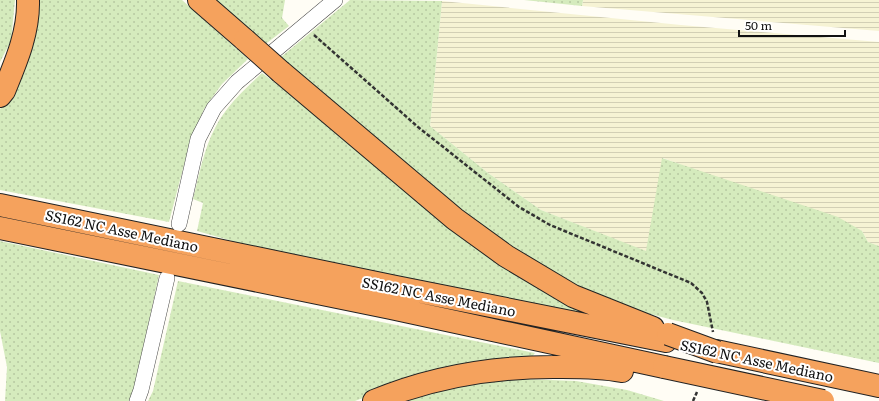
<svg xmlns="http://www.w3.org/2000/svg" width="879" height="401" font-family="Literata,serif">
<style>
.farmland{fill:url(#farmland-rules)}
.grass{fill:url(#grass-dots)}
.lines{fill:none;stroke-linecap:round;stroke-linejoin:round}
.minor-casing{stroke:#444;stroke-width:16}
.highway-casing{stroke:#222;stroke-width:24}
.path{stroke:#333;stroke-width:2.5;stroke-dasharray:4 2;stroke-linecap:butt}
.minor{stroke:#fff;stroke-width:15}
.highway{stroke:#f5a25d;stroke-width:22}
.highway-bridge-casing{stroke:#222;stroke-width:24;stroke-linecap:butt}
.highway-bridge{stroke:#f5a25d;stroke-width:22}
.labels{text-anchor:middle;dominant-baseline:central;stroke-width:4;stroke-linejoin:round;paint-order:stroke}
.street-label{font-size:14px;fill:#111;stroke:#fff}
</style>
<defs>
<pattern id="farmland-rules" width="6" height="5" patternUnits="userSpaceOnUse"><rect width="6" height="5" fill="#f6f3d4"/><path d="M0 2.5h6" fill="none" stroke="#d2cfb5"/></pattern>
<pattern id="grass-dots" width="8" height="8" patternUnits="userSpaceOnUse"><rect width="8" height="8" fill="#d5ebbd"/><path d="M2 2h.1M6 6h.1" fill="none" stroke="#b6c8a1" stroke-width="1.8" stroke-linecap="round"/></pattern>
</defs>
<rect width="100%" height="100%" fill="#fffdf5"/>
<path class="farmland" d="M 583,0 L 879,0 L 879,31 L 582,6 Z
M 442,1 L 681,25 L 879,42 L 879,246 L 868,242 L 862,231 L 663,158 L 647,252 L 541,210 L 488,173 L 430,126 Z"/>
<path class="grass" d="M 0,0 L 15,0 L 11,41 L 0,62 Z
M 35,0 L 182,0 L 248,59 L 222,84 L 204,109 L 190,142 L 169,222 L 0,190 L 0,109 L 3,106 Z
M 209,0 L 285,0 L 282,18 L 289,26 L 263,46 Z
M 350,0 L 442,1 L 430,126 L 488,173 L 541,210 L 646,251 L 662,158 L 838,217 L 862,231 L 868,242 L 879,246 L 879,363 L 673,320 L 639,311 L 601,298 L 541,269 L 486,233 L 323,99 L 281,57 Z
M 524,0 L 583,0 L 582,6 Z
M 262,73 L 316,113 L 591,313 L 591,317 L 250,246 L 197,231 L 203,203 L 193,199 C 199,175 204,148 216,126 C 227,105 245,89 262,73 Z
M 0,241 L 159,275 L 134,390 L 129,401 L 5,401 L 7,367 L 0,331 Z
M 178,281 L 535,353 L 532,357 L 389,388 L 355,401 L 148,401 L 153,391 Z
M 522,379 L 576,381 L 627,390 L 664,401 L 399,401 L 455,385 Z"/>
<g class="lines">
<defs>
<path id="minor" d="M 179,224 L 198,139 L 214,108 L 237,82 L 335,0
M 137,401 L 141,390 L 167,278"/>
<path id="highway" d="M 199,0 L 245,40
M 281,72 L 455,219 L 506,256 L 573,296 L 653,328
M 0,96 L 4,91 C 16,62 29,32 28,0
M 0,205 L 396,287 L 666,341
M 0,228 L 391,308 L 664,367
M 716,351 L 879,386
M 374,401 C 434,376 497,366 562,367 C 582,367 602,367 622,371"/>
</defs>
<use href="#minor" class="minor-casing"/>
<use href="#highway" class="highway-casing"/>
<path class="path" d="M 314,35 L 418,127 L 519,207 L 550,225 L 691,283 L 702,293 L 707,302 L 713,332
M 693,401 L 697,392"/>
<use href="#minor" class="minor"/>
<use href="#highway" class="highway"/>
<defs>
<path id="highway-bridge" d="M 245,40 L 281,72
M 668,334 L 717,352
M 664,367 L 823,401"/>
</defs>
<use href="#highway-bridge" class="highway-bridge-casing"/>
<use href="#highway-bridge" class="highway-bridge"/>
</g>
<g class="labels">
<g class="street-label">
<text transform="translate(122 230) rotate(12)">SS162 NC Asse Mediano</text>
<text transform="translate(439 296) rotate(11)">SS162 NC Asse Mediano</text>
<text transform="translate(757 360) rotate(12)">SS162 NC Asse Mediano</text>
</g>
</g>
<path d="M739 30v6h106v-6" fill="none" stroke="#111111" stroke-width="2"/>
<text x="745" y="30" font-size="12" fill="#111111" stroke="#ffffff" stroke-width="3" paint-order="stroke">50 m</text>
</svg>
